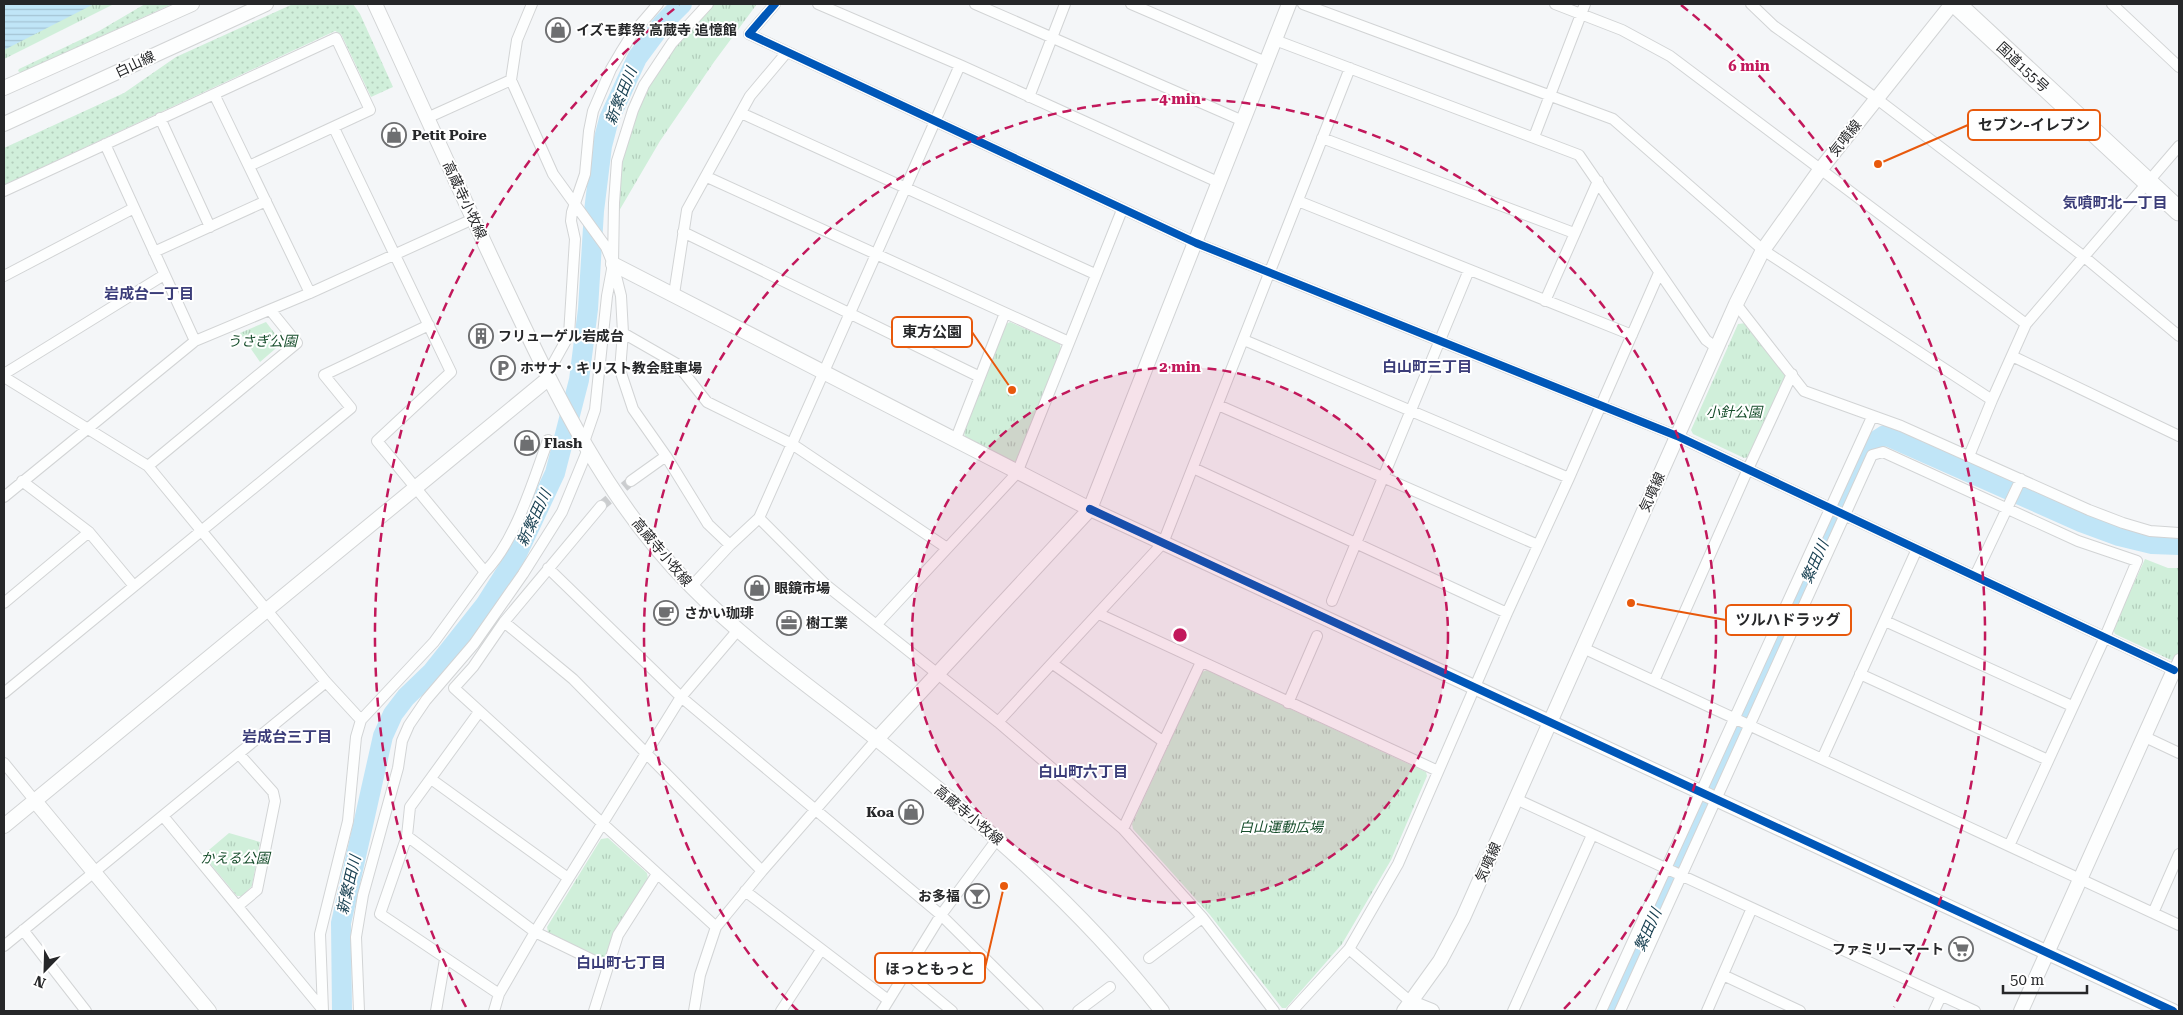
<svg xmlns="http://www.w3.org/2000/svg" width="2183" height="1015" font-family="'Roboto Serif','Noto Sans JP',serif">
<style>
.grass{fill:url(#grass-dots)}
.park{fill:url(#park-tufts)}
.water{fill:url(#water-rules)}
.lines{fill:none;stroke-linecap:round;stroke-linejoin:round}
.river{stroke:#c0e5f7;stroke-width:20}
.street-tunnel{stroke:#cbcdcf;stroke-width:10;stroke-dasharray:10 5;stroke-linecap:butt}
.street-casing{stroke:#d2d4d5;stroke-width:12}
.secondary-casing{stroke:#d2d4d5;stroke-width:16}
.highway-casing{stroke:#d2d4d5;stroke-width:21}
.street{stroke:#fdfefe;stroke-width:10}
.secondary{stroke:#fdfefe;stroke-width:14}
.highway{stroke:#fdfefe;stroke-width:19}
.cycleway-casing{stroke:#fff;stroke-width:11}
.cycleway{stroke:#0057b8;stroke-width:8}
.ring{fill:none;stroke:#c2185b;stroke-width:2.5;stroke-dasharray:9 6}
.labels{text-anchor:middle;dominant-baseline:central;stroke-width:4;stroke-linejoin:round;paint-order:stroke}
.poi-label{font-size:14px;font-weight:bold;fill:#262729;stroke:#fff;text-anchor:start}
.street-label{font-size:14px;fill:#262729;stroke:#fff}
.park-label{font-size:14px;font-style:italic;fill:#174e2c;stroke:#fff}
.water-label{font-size:15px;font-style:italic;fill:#143d4f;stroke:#fff}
.neighbourhood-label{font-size:15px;font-weight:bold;fill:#3b3d79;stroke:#fff}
.centre{fill:#c2185b;stroke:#fff;stroke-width:2.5}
.ring-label{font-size:15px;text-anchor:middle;font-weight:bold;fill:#c2185b;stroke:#fff;stroke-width:4;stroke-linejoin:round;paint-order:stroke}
.leader{fill:none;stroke:#e8590c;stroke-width:2}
.callout-dot{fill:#e8590c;stroke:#fff;stroke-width:2}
.callout{fill:#fff;stroke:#e8590c;stroke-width:2}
.callout-label{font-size:15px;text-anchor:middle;font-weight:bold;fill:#262729}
</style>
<defs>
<pattern id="grass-dots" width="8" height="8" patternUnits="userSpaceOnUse" patternTransform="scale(1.25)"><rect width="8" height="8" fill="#d0efda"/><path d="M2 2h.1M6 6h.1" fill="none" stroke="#b2cdbb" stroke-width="1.8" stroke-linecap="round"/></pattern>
<pattern id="park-tufts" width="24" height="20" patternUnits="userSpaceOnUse" patternTransform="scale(1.25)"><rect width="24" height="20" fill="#d0efda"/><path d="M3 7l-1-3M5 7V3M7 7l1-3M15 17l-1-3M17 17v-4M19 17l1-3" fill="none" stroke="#b2cdbb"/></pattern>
<pattern id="water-rules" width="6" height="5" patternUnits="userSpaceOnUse" patternTransform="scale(1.25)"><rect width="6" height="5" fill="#c0e5f7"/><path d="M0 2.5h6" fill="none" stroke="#a5c4d4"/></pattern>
</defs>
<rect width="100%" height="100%" fill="#f4f6f8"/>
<path class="grass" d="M 145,4 L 172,4 L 21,73 L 18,71 L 19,69 L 99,31 Z
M 293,4 L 353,4 L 360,14 L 393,87 L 371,97 L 341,34 L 335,31 L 4,185 L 4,148 L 124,93 L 176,57 Z"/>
<path class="park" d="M 4,4 L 114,4 L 4,59 Z
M 714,4 L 757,4 L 714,62 L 660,141 L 619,211 C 612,143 647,73 692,25 C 699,18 706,10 714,4 Z
M 266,322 L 282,343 L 260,362 L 240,333 Z
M 1010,322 L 1060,344 L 1061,349 L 1018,460 L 1013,462 L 965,437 L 964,432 L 1006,324 Z
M 1746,323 L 1786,374 L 1749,457 L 1744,458 L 1693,434 L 1691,430 L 1738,324 Z
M 2145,559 L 2168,568 L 2179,568 L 2179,652 L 2176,659 L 2171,660 L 2115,634 L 2113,629 Z
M 1207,670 L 1426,772 L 1427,776 L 1391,860 L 1342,944 L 1286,1008 L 1282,1008 L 1210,915 L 1133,829 L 1132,824 L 1202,672 Z
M 229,833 L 260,842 L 252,886 L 242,896 L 237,896 L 203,855 Z
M 608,838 L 647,873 L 648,879 L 612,936 L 606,957 L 601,959 L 548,932 L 547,927 L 601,839 Z"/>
<path class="water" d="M 4,4 L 94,4 L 4,50 Z"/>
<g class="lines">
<path class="river" d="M 342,1011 L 341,923 L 383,736 L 393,714 L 406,697 L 432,672 L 485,605 L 516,556 L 555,473 L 579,380 L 588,309 L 594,211 L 602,146 L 609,119 L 637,58 L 663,23 L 682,4
M 1611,1011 L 1868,446 L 1885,435 L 2081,522 L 2119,536 L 2152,544 L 2179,545"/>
<path class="street-tunnel" d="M 601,506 L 631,481"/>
<defs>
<path id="street" d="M 532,4 L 517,40 L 511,80 L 553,174 L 606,247 L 613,264 L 621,296 L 623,333 L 620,370 L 633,409 L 666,456 L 708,524 L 730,545
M 775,4 L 749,34 L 1196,243 L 1677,436 L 2174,670 L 2179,659
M 818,4 L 960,65 L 1220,183
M 975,4 L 1243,121
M 1131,4 L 1266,62
M 1303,4 L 1613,119 L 1763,250 L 1992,400
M 1555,4 L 1622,30 L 1670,56 L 2026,324
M 1751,4 L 1774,26 L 1877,99 L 2083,256 L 2179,336
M 2112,4 L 2179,67
M 1275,40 L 1579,155 L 1706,340 L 1717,348
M 214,94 L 310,293
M 1029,97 L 1065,4
M 741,113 L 1095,274
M 160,118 L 210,227
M 427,118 L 511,80
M 334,128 L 451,372 L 377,441 L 485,572
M 1534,137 L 1585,4
M 1322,138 L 1574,233
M 105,144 L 195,341
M 707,177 L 1069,342
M 4,191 L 336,38 L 370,110 L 249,166
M 1298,201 L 1632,335
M 683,232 L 980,377
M 154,252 L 266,201
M 4,276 L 134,208
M 674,294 L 687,210 L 750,96 L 787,52
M 1545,301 L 1598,181
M 1736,304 L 1804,391 L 1901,426 L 2089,510 L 2123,523 L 2150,531 L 2179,533
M 623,333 L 677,364 L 707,402 L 792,444 L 947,548
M 1244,340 L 1569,478
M 2012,356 L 2179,436
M 545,372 L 554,362 L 569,335 L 575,239 L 571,221 L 572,212 L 585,174 L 589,131 L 593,111 L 611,69 L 621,52 L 633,33 L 658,4
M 4,374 L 164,275
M 4,377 L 148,466 L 326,682 L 361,720
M 1218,405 L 1538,545
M 955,441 L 1005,313
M 584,442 L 595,410 L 607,296 L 613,264 L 614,203 L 617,161 L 633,110 L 644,85 L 672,43 L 708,4
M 1969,456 L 1992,400 L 2026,324 L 2179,146
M 148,466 L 297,343 L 271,311
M 1193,468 L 1507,613
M 22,481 L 89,532 L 134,586
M 631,481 L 666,456
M 4,497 L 195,341 L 310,293 L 473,219
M 601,506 L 504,622 L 473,667 L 454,688 L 716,927
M 759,518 L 826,585 L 998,722 L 1123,829 L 1202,917 L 1274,1011
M 548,568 L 681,697 L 941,915 L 1038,1011
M 1975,576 L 2021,479
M 691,587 L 730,545 L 759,518 L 960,65
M 1332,601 L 1469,270
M 4,603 L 89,532
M 1099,614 L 1438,771
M 1885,621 L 2072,706
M 504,622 L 573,679 L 762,871
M 877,624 L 1017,473 L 1122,210
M 1583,648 L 2179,925
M 1053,664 L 1164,742
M 1860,674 L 2048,760
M 1654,681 L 1748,469 L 1792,374
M 4,693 L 351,408 L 324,375 L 429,325
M 1288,703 L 1317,636
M 479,712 L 410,807 L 407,836 L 380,914 L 499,994
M 998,722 L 1163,543 L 1350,68
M 2145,737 L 2179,753
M 1822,759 L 1917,549
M 4,763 L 35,801
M 431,779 L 568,878
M 1516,799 L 1975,1011
M 163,816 L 323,1010
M 1123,829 L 1201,662
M 407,836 L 535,932 L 607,967
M 745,891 L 888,1000
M 238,906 L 257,890 L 275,801 L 273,792 L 239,754
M 2153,913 L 2179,854
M 23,930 L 86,1011
M 4,946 L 326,682
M 1349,949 L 1412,1003
M 1149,958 L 1202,918
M 905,972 L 952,1011
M 1723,975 L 1800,1011
M 323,1011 L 320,934 L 348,821 L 356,737 L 361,720 L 434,642 L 485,572 C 516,540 533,481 548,440
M 359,1011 L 356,937 L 363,895 L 398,768 L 402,741 L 409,725 L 426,700 L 474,644 L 523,574 L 562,512 L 588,449
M 436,1011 L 445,959
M 494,1011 L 499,994 L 535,932 L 681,697 L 738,630
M 594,1011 L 618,935 L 657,874
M 694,1011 L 700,975 L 716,927 L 762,871 L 877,739
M 781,1011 L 821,950
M 882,1011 L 941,915 L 998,838
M 1078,1011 L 1110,987
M 1292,1011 L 1349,949 L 1398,864 L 1507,613 L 1569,478 L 1659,273
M 1513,1011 L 1592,835
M 1601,1011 L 1872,417
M 1620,1011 L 1872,455 L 1883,452 L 2078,541 L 2137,561 L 2105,637 L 2009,846
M 1707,1011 L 1752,908
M 1934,1011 L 1941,996"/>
<path id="secondary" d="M 375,4 C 419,99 461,194 506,289 C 556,395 608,504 692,587 C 747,643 812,688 874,737 C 979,820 1079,905 1162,1011
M 4,88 L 192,4
M 4,124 L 266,4
M 613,264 L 1090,509 L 2173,1011
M 877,739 L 1090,509 L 1289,4
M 35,801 L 209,1011
M 4,826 L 549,378
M 1412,1003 L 1432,1011
M 1404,1011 L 1440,961 L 1463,918 L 1736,304 L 1763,250 L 1820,170 L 1952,4
M 2021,1011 L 2174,670"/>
<path id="highway" d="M 1956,4 L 2179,211"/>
</defs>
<use href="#street" class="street-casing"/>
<use href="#secondary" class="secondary-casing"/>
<use href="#highway" class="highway-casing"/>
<use href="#street" class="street"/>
<use href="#secondary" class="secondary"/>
<use href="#highway" class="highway"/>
<defs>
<path id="cycleway" d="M 775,4 L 749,34 L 1196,243 L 1677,436 L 2174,670
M 1090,509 L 2173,1011"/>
</defs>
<use href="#cycleway" class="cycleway-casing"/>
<use href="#cycleway" class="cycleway"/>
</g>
<circle cx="1180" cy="635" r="268" fill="#c2185b" fill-opacity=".12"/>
<g class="ring">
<circle cx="1180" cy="635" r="268"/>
<path d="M798 1011A536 536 0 1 1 1562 1011"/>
<path d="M466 1007A805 805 0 0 1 679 5M1681 5A805 805 0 0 1 1894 1007"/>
</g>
<defs>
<symbol id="shop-ring" viewBox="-11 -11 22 22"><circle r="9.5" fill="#fff" stroke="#6e6f71" stroke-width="1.5"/><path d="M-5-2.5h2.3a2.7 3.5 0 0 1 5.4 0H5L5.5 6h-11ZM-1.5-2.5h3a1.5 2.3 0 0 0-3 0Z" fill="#6e6f71"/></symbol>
<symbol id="building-ring" viewBox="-11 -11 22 22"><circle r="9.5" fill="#fff" stroke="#6e6f71" stroke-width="1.5"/><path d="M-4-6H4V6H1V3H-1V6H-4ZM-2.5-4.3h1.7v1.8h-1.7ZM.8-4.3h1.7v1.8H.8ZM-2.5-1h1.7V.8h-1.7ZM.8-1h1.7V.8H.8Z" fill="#6e6f71"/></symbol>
<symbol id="parking-ring" viewBox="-11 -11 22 22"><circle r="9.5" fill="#fff" stroke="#6e6f71" stroke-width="1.5"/><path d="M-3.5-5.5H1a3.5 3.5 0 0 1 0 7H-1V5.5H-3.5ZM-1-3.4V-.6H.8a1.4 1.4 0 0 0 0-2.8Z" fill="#6e6f71"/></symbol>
<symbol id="cafe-ring" viewBox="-11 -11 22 22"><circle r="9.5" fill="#fff" stroke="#6e6f71" stroke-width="1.5"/><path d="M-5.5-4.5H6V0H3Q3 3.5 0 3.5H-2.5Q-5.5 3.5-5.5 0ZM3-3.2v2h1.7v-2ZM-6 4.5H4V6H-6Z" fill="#6e6f71"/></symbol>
<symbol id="office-ring" viewBox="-11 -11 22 22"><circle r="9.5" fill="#fff" stroke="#6e6f71" stroke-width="1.5"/><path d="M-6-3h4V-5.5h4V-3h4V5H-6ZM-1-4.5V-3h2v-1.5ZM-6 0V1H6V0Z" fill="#6e6f71"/></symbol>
<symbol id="bar-ring" viewBox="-11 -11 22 22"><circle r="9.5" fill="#fff" stroke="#6e6f71" stroke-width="1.5"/><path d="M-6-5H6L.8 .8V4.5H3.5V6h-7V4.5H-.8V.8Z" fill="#6e6f71"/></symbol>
<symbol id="supermarket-ring" viewBox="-11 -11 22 22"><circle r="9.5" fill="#fff" stroke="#6e6f71" stroke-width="1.5"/><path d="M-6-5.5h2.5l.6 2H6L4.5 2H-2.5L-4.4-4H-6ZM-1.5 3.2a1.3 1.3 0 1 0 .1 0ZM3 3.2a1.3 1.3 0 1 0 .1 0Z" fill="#6e6f71"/></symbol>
</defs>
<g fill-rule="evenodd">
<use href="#shop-ring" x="544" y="16" width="28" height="28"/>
<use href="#shop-ring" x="380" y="121" width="28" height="28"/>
<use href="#building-ring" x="467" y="322" width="28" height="28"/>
<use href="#parking-ring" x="489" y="354" width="28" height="28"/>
<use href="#shop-ring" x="513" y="429" width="28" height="28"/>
<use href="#shop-ring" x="743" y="574" width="28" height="28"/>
<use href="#cafe-ring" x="652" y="599" width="28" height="28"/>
<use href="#office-ring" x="775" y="609" width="28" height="28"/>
<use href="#shop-ring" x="897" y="798" width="28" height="28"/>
<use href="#bar-ring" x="963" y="882" width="28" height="28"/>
<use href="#supermarket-ring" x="1947" y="935" width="28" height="28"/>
</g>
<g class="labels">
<g class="poi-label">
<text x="576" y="30">イズモ葬祭 高蔵寺 追憶館</text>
<text x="412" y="135">Petit Poire</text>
<text x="498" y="336">フリューゲル岩成台</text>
<text x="520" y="368">ホサナ・キリスト教会駐車場</text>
<text x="544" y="443">Flash</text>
<text x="774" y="588">眼鏡市場</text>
<text x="684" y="613">さかい珈琲</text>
<text x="806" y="623">樹工業</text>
<text x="894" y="812" text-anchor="end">Koa</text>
<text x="960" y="896" text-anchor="end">お多福</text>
<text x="1944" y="949" text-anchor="end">ファミリーマート</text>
</g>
<g class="street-label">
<text transform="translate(135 64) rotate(-25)">白山線</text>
<text transform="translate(2023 67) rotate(43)">国道155号</text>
<text transform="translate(1845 138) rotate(-51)">気噴線</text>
<text transform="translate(465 200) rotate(65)">高蔵寺小牧線</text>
<text transform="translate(1652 492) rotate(-66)">気噴線</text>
<text transform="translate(662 552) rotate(50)">高蔵寺小牧線</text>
<text transform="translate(969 815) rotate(40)">高蔵寺小牧線</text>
<text transform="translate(1488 862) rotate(-66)">気噴線</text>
</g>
<g class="park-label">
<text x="262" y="341">うさぎ公園</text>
<text x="1734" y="412">小針公園</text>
<text x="1281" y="827">白山運動広場</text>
<text x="235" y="858">かえる公園</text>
</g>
<g class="water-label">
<text transform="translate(621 96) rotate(-68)">新繁田川</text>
<text transform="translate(534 518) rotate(-65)">新繁田川</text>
<text transform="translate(1815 562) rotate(-66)">繁田川</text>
<text transform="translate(349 885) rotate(-77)">新繁田川</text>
<text transform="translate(1648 930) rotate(-66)">繁田川</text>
</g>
<g class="neighbourhood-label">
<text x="2115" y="203">気噴町北一丁目</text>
<text x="149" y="294">岩成台一丁目</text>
<text x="1427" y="367">白山町三丁目</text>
<text x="287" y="737">岩成台三丁目</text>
<text x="1083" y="772">白山町六丁目</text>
<text x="621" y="963">白山町七丁目</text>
</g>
</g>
<circle cx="1180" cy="635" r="8" class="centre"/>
<g class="ring-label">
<text x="1749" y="71">6 min</text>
<text x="1180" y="104">4 min</text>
<text x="1180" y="372">2 min</text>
</g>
<path class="leader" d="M1878 164L1968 125M1012 390L972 332M1631 603L1726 620M1004 886L985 968"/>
<g class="callout-dot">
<circle cx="1878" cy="164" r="5"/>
<circle cx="1012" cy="390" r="5"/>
<circle cx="1631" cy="603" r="5"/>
<circle cx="1004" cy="886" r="5"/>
</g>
<g class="callout">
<rect x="1968" y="110" width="132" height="30" rx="5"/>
<rect x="892" y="317" width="80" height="30" rx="5"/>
<rect x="1726" y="605" width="125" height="30" rx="5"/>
<rect x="875" y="953" width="110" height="30" rx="5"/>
</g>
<g class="callout-label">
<text x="2034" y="130">セブン-イレブン</text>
<text x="932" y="337">東方公園</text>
<text x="1788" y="625">ツルハドラッグ</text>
<text x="930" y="974">ほっともっと</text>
</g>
<rect width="2183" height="1015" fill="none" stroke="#262729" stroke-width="10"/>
<g transform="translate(45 970) rotate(203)" stroke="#ffffff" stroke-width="4" paint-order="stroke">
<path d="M0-4L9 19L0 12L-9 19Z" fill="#262729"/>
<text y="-8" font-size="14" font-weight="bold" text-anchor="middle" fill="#262729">N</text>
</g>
<path d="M2003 985v8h84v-8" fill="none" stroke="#262729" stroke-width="2.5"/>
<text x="2010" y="985" font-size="15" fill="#262729" stroke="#ffffff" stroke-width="4" paint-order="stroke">50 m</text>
</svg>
